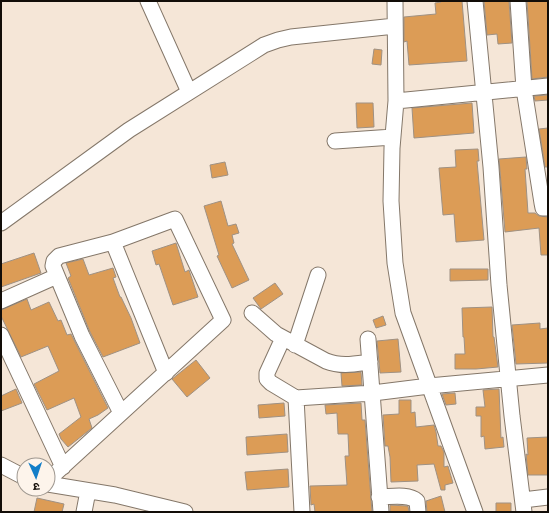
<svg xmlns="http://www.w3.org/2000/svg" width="549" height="513" font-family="Ubuntu,'Noto Sans Devanagari',sans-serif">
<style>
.building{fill:#dc9c56;stroke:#9f9183}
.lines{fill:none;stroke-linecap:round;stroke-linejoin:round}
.minor-casing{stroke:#847769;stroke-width:17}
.minor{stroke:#fff;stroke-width:15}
</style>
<rect width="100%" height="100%" fill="#f5e6d7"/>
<path class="building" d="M 441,1 L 462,1 L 467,61 L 409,65 L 407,41 L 404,42 L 404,17 L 436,14 L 435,3 L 441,2 Z
M 484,1 L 509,1 L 512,43 L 498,44 L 497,34 L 487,35 Z
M 527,1 L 548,1 L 548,77 L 532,79 Z
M 374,49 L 382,50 L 381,65 L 372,64 Z
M 548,95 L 548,100 L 535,101 L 534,96 Z
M 356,103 L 373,103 L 374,127 L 357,128 Z
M 472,103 L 474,133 L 414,138 L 412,108 Z
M 548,128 L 548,167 L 545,167 L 539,129 Z
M 478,149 L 479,161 L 477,161 L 484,240 L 456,242 L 454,214 L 443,215 L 439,168 L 456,167 L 455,150 Z
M 526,157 L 527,169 L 525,169 L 528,213 L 535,213 L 539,216 L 548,217 L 548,255 L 541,255 L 539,228 L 505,232 L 499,159 Z
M 225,162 L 228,175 L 212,178 L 210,165 Z
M 221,201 L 228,226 L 236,224 L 239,233 L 232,235 L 234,243 L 232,244 L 249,280 L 232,288 L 217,256 L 219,255 L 204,206 Z
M 176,243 L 185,272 L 189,270 L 198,297 L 173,305 L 159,264 L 156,265 L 152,251 Z
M 34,253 L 41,273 L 1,287 L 1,264 Z
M 83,259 L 89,275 L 113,268 L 116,277 L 113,278 L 120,297 L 121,297 L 131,318 L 140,343 L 103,357 L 90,332 L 68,278 L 71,276 L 66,263 Z
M 450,269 L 488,269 L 488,280 L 450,281 Z
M 275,283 L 283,294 L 261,309 L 253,298 Z
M 27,299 L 31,310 L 49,302 L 58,321 L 61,320 L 67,335 L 71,334 L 108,408 L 98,415 L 89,419 L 92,428 L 68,447 L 61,439 L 59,434 L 81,417 L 74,398 L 47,410 L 34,384 L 59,371 L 48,346 L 21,357 L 1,316 L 1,310 Z
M 492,307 L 493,337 L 494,337 L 498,367 L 476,369 L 455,369 L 455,354 L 465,354 L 464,337 L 463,337 L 462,308 Z
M 383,316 L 386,325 L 376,328 L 373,320 Z
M 540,323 L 540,329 L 548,328 L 548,363 L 516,364 L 512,325 Z
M 398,339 L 401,372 L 380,373 L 377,341 Z
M 196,360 L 210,378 L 187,397 L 172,379 Z
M 361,372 L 362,385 L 342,386 L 341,373 Z
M 16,389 L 22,403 L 1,411 L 1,396 Z
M 499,389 L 501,438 L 503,437 L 504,447 L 485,449 L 484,436 L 481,437 L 481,416 L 476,416 L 476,407 L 485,407 L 483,390 Z
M 455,393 L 456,404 L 446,405 L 442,394 Z
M 399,400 L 411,400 L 411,413 L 415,412 L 416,427 L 434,425 L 436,432 L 438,446 L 441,446 L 444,452 L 444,467 L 448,466 L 453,483 L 445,485 L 445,490 L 441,490 L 434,464 L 417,465 L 418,481 L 391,482 L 390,457 L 388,446 L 385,446 L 383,415 L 399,414 Z
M 284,403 L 285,416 L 259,418 L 258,405 Z
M 361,403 L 362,420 L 365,420 L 372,512 L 315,512 L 314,504 L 311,505 L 310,486 L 347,485 L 345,456 L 349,456 L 348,434 L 338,434 L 337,413 L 326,414 L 325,405 Z
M 287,434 L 288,452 L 247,455 L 246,437 Z
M 548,437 L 548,475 L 528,475 L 526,454 L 528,455 L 527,438 Z
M 288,469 L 289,487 L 247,490 L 245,472 Z
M 441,496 L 445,512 L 427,512 L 426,501 Z
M 37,498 L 64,504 L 62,512 L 34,512 Z
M 496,503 L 511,503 L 511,512 L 496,512 Z
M 390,505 L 407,506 L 408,506 L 409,512 L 390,512 Z"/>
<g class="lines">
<defs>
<path id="minor" d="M 148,1 L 189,92
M 395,1 L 396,101 L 392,148 L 391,201 L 395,263 L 403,313 L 475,512
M 475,1 L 491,167 L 499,285 L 512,416 L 524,512
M 518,1 L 524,89 L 542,203 L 543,208 L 548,208
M 396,101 L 548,86
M 335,141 L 393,137
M 1,223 L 129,130 L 264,45 L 278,40 L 291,37 L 395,26
M 113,242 L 59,256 L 54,261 L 53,266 L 82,336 L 121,413
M 1,301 L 57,276
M 252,313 L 276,334 L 326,361 C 341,367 355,364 370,362
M 1,335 L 63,467
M 283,338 L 267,373 L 267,379 L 271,383 L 296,398
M 368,339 L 381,512
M 295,345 L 318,275
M 1,465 L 24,477
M 48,480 L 223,320 L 175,219 L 113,242 L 166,373
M 48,484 L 115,495 L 185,512
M 379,497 C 390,497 408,493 417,501 L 418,512
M 523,500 L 548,497
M 84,512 L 88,491
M 302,512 L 296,398 L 373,393 L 429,386 L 548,375"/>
</defs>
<use href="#minor" class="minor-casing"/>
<use href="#minor" class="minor"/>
</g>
<rect width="549" height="513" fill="none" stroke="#120d08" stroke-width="4"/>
<g transform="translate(36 477) rotate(177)"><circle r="19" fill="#fdf4eb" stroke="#9f9890"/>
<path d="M0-3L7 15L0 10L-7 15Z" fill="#137ec8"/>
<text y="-6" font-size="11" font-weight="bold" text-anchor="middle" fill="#120d08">उ</text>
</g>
</svg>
